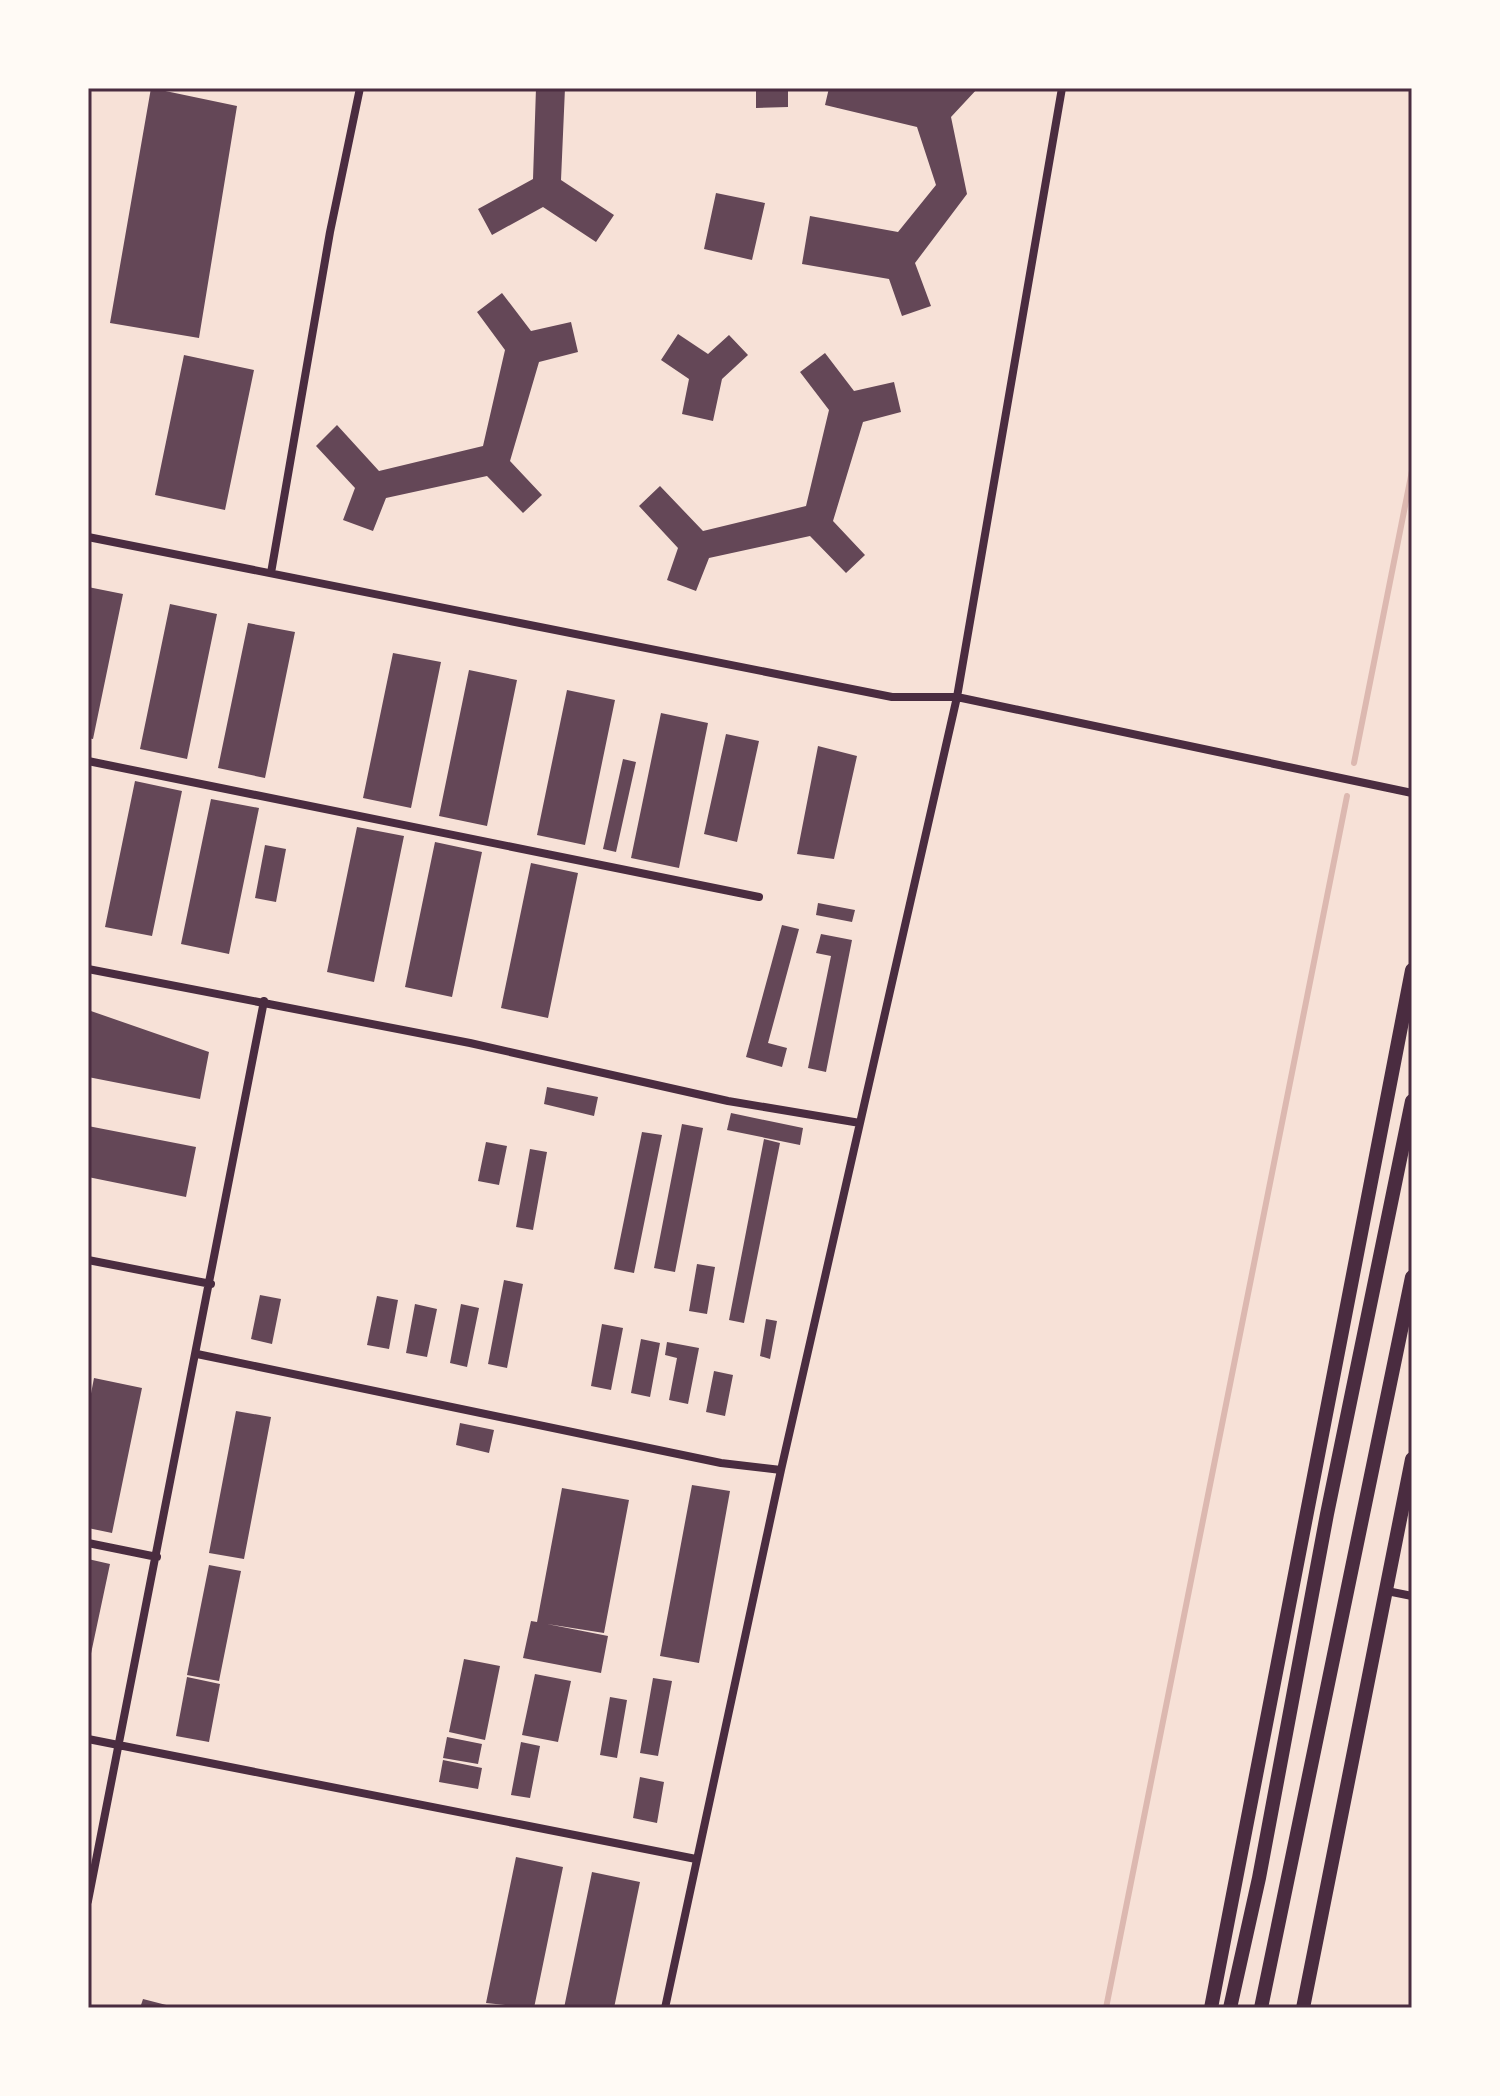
<svg xmlns="http://www.w3.org/2000/svg" width="1500" height="2096" font-family="Figtree,sans-serif">
<style>
.lines{fill:none;stroke-linecap:round;stroke-linejoin:round}
.stream{stroke:#dcb8b0;stroke-width:6}
.building{fill:#644757}
.minor{stroke:#4a2c40;stroke-width:8}
.primary{stroke:#4a2c40;stroke-width:14}
.trunk{stroke:#4a2c40;stroke-width:14}
.neatline{fill:none;stroke:#4a2c40;stroke-width:3}
</style>
<rect width="100%" height="100%" fill="#f7e1d7"/>
<g class="lines">
<path class="stream" d="M 1354,763 L 1412,471
M 1106,2008 L 1347,796"/>
</g>
<path class="building" d="M 151,88 L 237,106 L 199,338 L 110,323 Z
M 536,88 L 565,88 L 561,180 L 614,215 L 596,242 L 543,207 L 492,235 L 478,209 L 533,179 Z
M 756,88 L 788,88 L 788,107 L 756,108 Z
M 829,88 L 978,88 L 951,117 L 967,194 L 915,263 L 931,306 L 902,316 L 889,279 L 802,264 L 810,216 L 898,232 L 936,185 L 917,127 L 825,105 Z
M 716,193 L 765,203 L 752,260 L 704,249 Z
M 502,293 L 531,331 L 571,322 L 578,352 L 539,362 L 510,461 L 542,495 L 523,513 L 487,476 L 386,498 L 373,531 L 343,520 L 355,488 L 316,446 L 337,425 L 379,471 L 483,446 L 505,350 L 477,312 Z
M 678,334 L 708,354 L 729,335 L 748,355 L 722,379 L 713,421 L 682,414 L 689,379 L 661,360 Z
M 825,353 L 854,391 L 894,382 L 901,412 L 863,422 L 833,521 L 865,555 L 846,573 L 810,536 L 709,558 L 696,591 L 667,580 L 678,548 L 639,506 L 660,486 L 703,531 L 806,506 L 829,410 L 800,372 Z
M 184,355 L 254,370 L 225,510 L 155,495 Z
M 88,587 L 123,594 L 93,739 L 88,738 Z
M 170,604 L 217,614 L 187,759 L 140,749 Z
M 248,623 L 295,632 L 265,778 L 218,768 Z
M 393,653 L 441,662 L 411,808 L 363,798 Z
M 469,670 L 517,680 L 487,826 L 439,816 Z
M 567,690 L 615,700 L 585,845 L 537,835 Z
M 661,713 L 708,723 L 679,868 L 631,858 Z
M 726,734 L 759,741 L 737,842 L 704,834 Z
M 818,746 L 857,756 L 834,859 L 797,854 Z
M 623,759 L 636,762 L 616,852 L 603,849 Z
M 135,781 L 182,791 L 152,936 L 105,927 Z
M 211,799 L 259,808 L 229,954 L 181,944 Z
M 357,827 L 404,836 L 374,982 L 327,972 Z
M 435,842 L 482,852 L 452,997 L 405,987 Z
M 265,845 L 286,849 L 276,902 L 255,898 Z
M 531,863 L 578,873 L 548,1018 L 501,1008 Z
M 818,903 L 855,910 L 852,922 L 816,915 Z
M 782,925 L 799,929 L 768,1043 L 787,1048 L 782,1067 L 746,1057 Z
M 821,934 L 852,940 L 826,1072 L 808,1068 L 831,956 L 816,953 Z
M 88,1010 L 209,1052 L 200,1099 L 88,1077 Z
M 547,1087 L 598,1097 L 594,1116 L 544,1104 Z
M 731,1113 L 803,1128 L 800,1145 L 727,1130 Z
M 682,1124 L 703,1128 L 675,1272 L 654,1268 Z
M 88,1126 L 196,1147 L 186,1197 L 88,1177 Z
M 642,1132 L 662,1135 L 634,1273 L 614,1269 Z
M 764,1139 L 780,1143 L 744,1323 L 729,1320 Z
M 486,1142 L 507,1146 L 499,1185 L 478,1181 Z
M 530,1149 L 547,1152 L 533,1230 L 516,1227 Z
M 697,1264 L 715,1267 L 707,1314 L 689,1311 Z
M 504,1280 L 523,1284 L 507,1368 L 488,1364 Z
M 260,1295 L 281,1299 L 272,1344 L 251,1339 Z
M 377,1296 L 398,1300 L 389,1349 L 367,1345 Z
M 415,1304 L 437,1309 L 427,1357 L 406,1353 Z
M 461,1304 L 479,1308 L 467,1367 L 450,1363 Z
M 766,1319 L 777,1321 L 770,1359 L 760,1356 Z
M 602,1324 L 623,1328 L 611,1390 L 591,1386 Z
M 641,1339 L 660,1343 L 650,1397 L 631,1393 Z
M 667,1342 L 699,1348 L 688,1404 L 669,1400 L 677,1358 L 665,1355 Z
M 714,1371 L 733,1375 L 725,1416 L 706,1412 Z
M 94,1378 L 142,1388 L 112,1533 L 88,1528 L 88,1409 Z
M 236,1411 L 271,1417 L 244,1559 L 209,1553 Z
M 460,1423 L 494,1430 L 489,1453 L 456,1445 Z
M 692,1485 L 730,1491 L 699,1663 L 660,1656 Z
M 562,1488 L 629,1500 L 604,1633 L 547,1624 L 608,1636 L 601,1673 L 523,1658 L 531,1621 L 537,1622 Z
M 88,1559 L 110,1564 L 89,1663 L 88,1662 Z
M 209,1565 L 241,1571 L 219,1681 L 187,1675 Z
M 464,1659 L 500,1666 L 485,1740 L 449,1732 Z
M 535,1674 L 571,1681 L 558,1742 L 522,1735 Z
M 187,1677 L 220,1684 L 209,1742 L 176,1736 Z
M 653,1678 L 672,1681 L 658,1756 L 640,1753 Z
M 610,1697 L 627,1700 L 617,1758 L 600,1755 Z
M 447,1737 L 482,1744 L 478,1764 L 443,1758 Z
M 521,1742 L 540,1746 L 530,1798 L 511,1795 Z
M 443,1760 L 482,1768 L 478,1789 L 439,1782 Z
M 640,1777 L 664,1782 L 657,1823 L 633,1818 Z
M 516,1857 L 563,1867 L 534,2008 L 486,2003 Z
M 592,1872 L 640,1882 L 614,2008 L 564,2008 Z
M 143,1999 L 174,2007 L 174,2008 L 140,2008 Z"/>
<g class="lines">
<path class="minor" d="M 88,537 L 892,697 L 957,697 L 1412,793
M 271,573 L 330,232 L 360,88
M 88,761 L 759,897
M 88,969 L 470,1043 L 728,1101 L 860,1123
M 88,1260 L 211,1284
M 197,1354 L 721,1463 L 781,1470
M 88,1543 L 157,1557
M 1387,1591 L 1412,1596
M 88,1739 L 696,1859
M 88,1901 L 264,1001
M 665,2008 L 781,1470 L 957,697 L 1062,88"/>
<path class="primary" d="M 1211,2008 L 1412,970
M 1303,2008 L 1412,1459"/>
<path class="trunk" d="M 1230,2008 L 1259,1878 L 1327,1514 L 1412,1101
M 1261,2008 L 1412,1277"/>
</g>
<rect width="1500" height="2096" fill="none" stroke="#fffaf5" stroke-width="180"/>
<rect x="90" y="90" width="1320" height="1916" class="neatline"/>
</svg>
